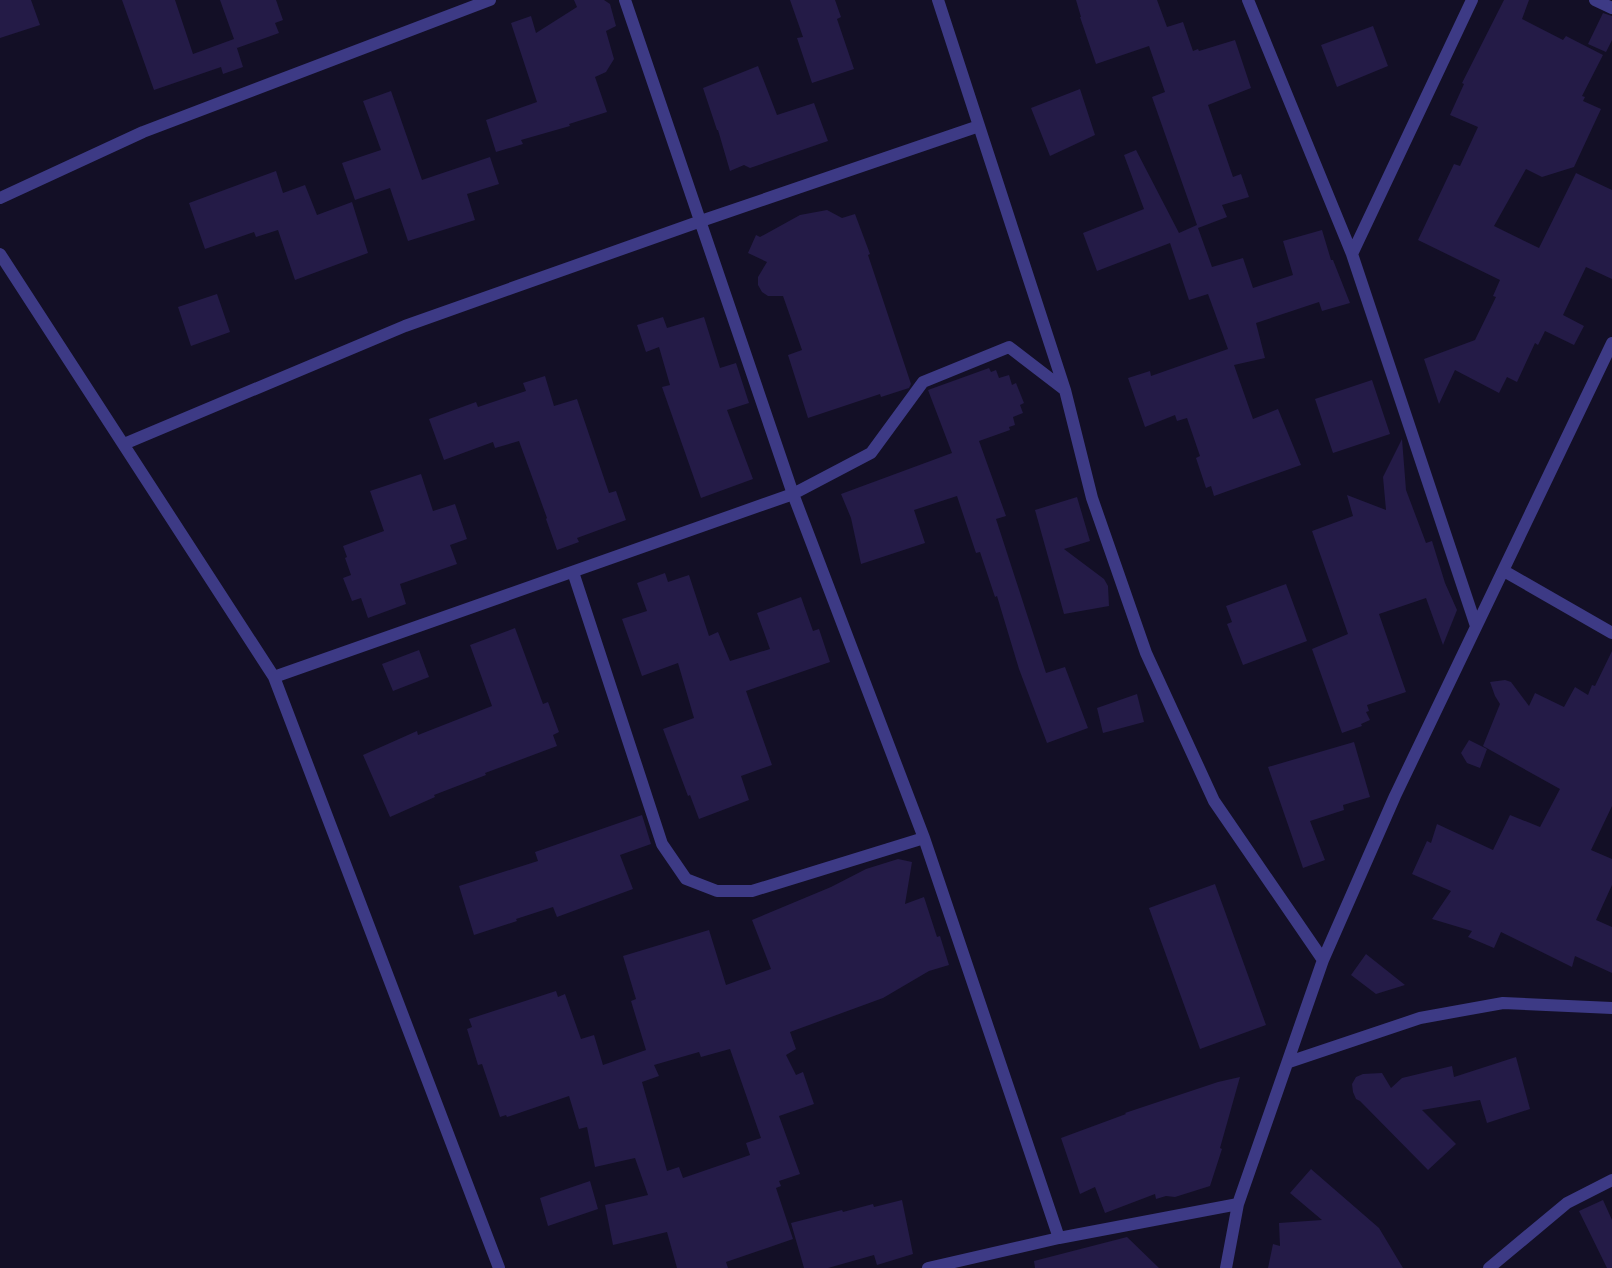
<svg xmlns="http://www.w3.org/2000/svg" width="1612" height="1268" font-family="'Fira Sans',sans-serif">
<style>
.building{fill:#241b47;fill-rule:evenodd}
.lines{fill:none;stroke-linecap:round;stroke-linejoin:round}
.minor{stroke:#3d3a85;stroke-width:12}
</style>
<rect width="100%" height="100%" fill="#130f26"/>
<path class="building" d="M 0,0 L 31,0 L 40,25 L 0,38 Z
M 122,0 L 175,0 L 193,54 L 234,39 L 220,0 L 276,0 L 283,20 L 275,23 L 279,33 L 237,48 L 236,45 L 243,67 L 223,74 L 221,67 L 154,90 Z
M 574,0 L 604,0 L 610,4 L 616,26 L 606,31 L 614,59 L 606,72 L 595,77 L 607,112 L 569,124 L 570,126 L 521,140 L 523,144 L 496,152 L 486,120 L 537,102 L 511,23 L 531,16 L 536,33 L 577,7 Z
M 790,0 L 835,0 L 841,17 L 837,19 L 854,69 L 812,83 L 797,38 L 803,37 Z
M 1076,0 L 1157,0 L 1167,27 L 1183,22 L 1193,51 L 1198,49 L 1199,51 L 1235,40 L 1251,88 L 1208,105 L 1233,177 L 1241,174 L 1249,197 L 1222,205 L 1227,217 L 1198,228 L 1212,267 L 1243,258 L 1253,288 L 1293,275 L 1283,241 L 1322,230 L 1331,260 L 1333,260 L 1350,303 L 1322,311 L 1319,302 L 1256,323 L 1265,358 L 1234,365 L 1253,419 L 1278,409 L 1301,465 L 1214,496 L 1211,486 L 1206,488 L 1196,458 L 1200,456 L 1187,418 L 1177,421 L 1175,415 L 1145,427 L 1128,378 L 1150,371 L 1151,376 L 1228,349 L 1208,294 L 1189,300 L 1170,243 L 1097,271 L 1083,233 L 1144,209 L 1124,155 L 1136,150 L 1179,233 L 1197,225 L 1152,97 L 1165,92 L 1149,46 L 1096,64 L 1080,17 L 1081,17 Z
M 1504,0 L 1529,0 L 1522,19 L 1563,40 L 1566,36 L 1603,55 L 1582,96 L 1585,97 L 1583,101 L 1601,109 L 1574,167 L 1542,177 L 1526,169 L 1494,226 L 1539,248 L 1576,173 L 1612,190 L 1612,279 L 1586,267 L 1563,315 L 1584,326 L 1574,345 L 1545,331 L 1538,345 L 1535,343 L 1517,382 L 1507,377 L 1499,393 L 1455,370 L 1439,404 L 1424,359 L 1475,340 L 1496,297 L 1493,296 L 1500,280 L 1418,240 L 1454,164 L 1460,166 L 1478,127 L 1450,115 L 1464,84 L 1462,83 Z
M 1603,13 L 1612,16 L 1612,40 L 1606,52 L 1588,44 Z
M 1373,26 L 1388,66 L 1337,87 L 1321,45 Z
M 758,66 L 777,115 L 814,103 L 828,141 L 750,168 L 744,165 L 730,171 L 718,130 L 717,130 L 703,88 Z
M 1080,89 L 1095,135 L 1050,156 L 1031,108 Z
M 391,91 L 422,180 L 490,157 L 499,184 L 467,194 L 475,220 L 408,241 L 390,188 L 355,200 L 342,163 L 381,150 L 363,101 Z
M 276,171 L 283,193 L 305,185 L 317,215 L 352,202 L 368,253 L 295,280 L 278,230 L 256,237 L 254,232 L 205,249 L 189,203 Z
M 827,210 L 842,218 L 855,214 L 870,254 L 868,255 L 911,384 L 909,388 L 881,397 L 880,394 L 808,418 L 788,355 L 802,350 L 783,296 L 768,296 L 762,292 L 758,285 L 758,277 L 767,262 L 748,253 L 756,235 L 760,237 L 800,215 Z
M 217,294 L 230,332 L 191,346 L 178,307 Z
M 663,317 L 667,328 L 704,317 L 720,368 L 736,363 L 749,403 L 727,410 L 753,479 L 701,498 L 662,387 L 670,385 L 659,347 L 646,352 L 637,325 Z
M 989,368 L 991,372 L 996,370 L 999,378 L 1009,375 L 1012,385 L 1016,383 L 1024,403 L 1020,405 L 1023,413 L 1013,417 L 1015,425 L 1009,427 L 1010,430 L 979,441 L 1006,516 L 996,519 L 1046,673 L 1065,667 L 1088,728 L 1047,743 L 1019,669 L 997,596 L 995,597 L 980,552 L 976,553 L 957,496 L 914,510 L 925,543 L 861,564 L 851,518 L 841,494 L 952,453 L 928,390 Z
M 545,376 L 554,406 L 577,399 L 609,493 L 616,491 L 626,520 L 577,538 L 579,542 L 557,550 L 546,519 L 547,518 L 519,441 L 495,448 L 493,442 L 444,460 L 429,419 L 476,402 L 478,407 L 526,391 L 523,383 Z
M 1372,380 L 1390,434 L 1333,453 L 1315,399 Z
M 1402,439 L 1406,490 L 1426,543 L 1432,541 L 1445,583 L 1457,610 L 1443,645 L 1426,598 L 1379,614 L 1406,692 L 1367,705 L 1369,711 L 1366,712 L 1370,720 L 1361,724 L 1362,726 L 1342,733 L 1312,649 L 1348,634 L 1312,531 L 1353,516 L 1347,495 L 1386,510 L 1383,477 Z
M 421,474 L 433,511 L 455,504 L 467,539 L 450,545 L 457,564 L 400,584 L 406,604 L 368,618 L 361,598 L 352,601 L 343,578 L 351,575 L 345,558 L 347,557 L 343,546 L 384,531 L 370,491 Z
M 1077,497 L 1090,541 L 1064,549 L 1104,579 L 1108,586 L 1109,606 L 1064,614 L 1035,510 Z
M 665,573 L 668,582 L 689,575 L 709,636 L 718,632 L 730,661 L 770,649 L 757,613 L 801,597 L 813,631 L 819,629 L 830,662 L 746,691 L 772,765 L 741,776 L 749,800 L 699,819 L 690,795 L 688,796 L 663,729 L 694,718 L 678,663 L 642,676 L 622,619 L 647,611 L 637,583 Z
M 1286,584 L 1307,641 L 1243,665 L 1227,624 L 1232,622 L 1226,606 Z
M 515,628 L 543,704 L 548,702 L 559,732 L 553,735 L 557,746 L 485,773 L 486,775 L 434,795 L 435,797 L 390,817 L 363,755 L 417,731 L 418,735 L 492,706 L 470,645 Z
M 419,650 L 429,677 L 393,691 L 382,664 Z
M 1612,651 L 1612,806 L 1591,850 L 1612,859 L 1612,885 L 1596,920 L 1612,927 L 1612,973 L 1575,956 L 1572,967 L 1501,932 L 1494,948 L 1468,937 L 1472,931 L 1432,919 L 1451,891 L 1412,874 L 1427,841 L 1431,843 L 1437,824 L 1493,850 L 1510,815 L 1540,827 L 1560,789 L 1483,746 L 1500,704 L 1495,696 L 1490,682 L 1505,680 L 1511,682 L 1529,706 L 1535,693 L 1564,707 L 1575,687 L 1588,695 L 1592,685 L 1595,686 Z
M 1137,694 L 1144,722 L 1103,733 L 1097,708 Z
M 1469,740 L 1487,749 L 1480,768 L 1467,763 L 1461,753 Z
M 1354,742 L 1370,797 L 1343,805 L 1344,810 L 1310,821 L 1325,860 L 1303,868 L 1268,767 Z
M 642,815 L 651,844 L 620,855 L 633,889 L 557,917 L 553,907 L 516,919 L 517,921 L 474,935 L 459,886 L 538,861 L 535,852 Z
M 898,859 L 912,862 L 905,904 L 924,897 L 937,937 L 940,936 L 949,965 L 929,971 L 883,998 L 790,1032 L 796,1049 L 786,1055 L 796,1075 L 803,1072 L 814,1104 L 779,1116 L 800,1174 L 779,1181 L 781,1186 L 776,1188 L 793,1239 L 726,1262 L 728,1268 L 677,1268 L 667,1232 L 613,1245 L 605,1205 L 648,1195 L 635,1158 L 595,1167 L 587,1127 L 579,1129 L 569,1096 L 507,1117 L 506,1115 L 500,1117 L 482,1064 L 478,1065 L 467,1029 L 472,1027 L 469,1019 L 556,991 L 558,997 L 565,994 L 581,1039 L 594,1035 L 603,1065 L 646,1050 L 631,1001 L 636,999 L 623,956 L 709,930 L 726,985 L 771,969 L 752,920 L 831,887 L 866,869 ZM 730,1049 L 761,1138 L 746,1143 L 750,1155 L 683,1178 L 679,1167 L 667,1171 L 642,1082 L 659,1076 L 654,1065 L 699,1052 L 701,1057 Z
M 1215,884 L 1266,1025 L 1200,1049 L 1149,908 Z
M 1366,954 L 1405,985 L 1376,994 L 1351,975 Z
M 1516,1057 L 1530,1109 L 1487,1123 L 1480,1100 L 1422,1110 L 1456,1144 L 1428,1170 L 1360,1101 L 1356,1099 L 1353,1092 L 1352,1084 L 1356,1077 L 1363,1074 L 1382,1073 L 1391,1088 L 1402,1078 L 1452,1066 L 1454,1077 Z
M 1240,1077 L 1220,1148 L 1222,1149 L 1210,1186 L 1175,1197 L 1166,1196 L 1156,1199 L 1155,1194 L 1105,1213 L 1095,1187 L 1080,1194 L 1061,1138 L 1126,1114 L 1125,1113 L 1218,1082 Z
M 1311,1169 L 1379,1228 L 1403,1268 L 1268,1268 L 1273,1244 L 1280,1246 L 1279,1223 L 1322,1220 L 1290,1193 Z
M 590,1181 L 598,1209 L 548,1226 L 540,1198 Z
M 902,1200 L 913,1254 L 877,1265 L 874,1255 L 828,1268 L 804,1268 L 791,1223 L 842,1210 L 843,1212 L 873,1204 L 874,1207 Z
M 1603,1200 L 1612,1220 L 1612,1268 L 1607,1268 L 1579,1211 Z
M 1127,1237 L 1159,1268 L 1035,1268 L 1034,1261 Z"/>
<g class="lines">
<path class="minor" d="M 625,0 L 793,494 L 924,838 L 1059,1238
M 938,0 L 1065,390 L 1092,498 L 1146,653 L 1214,801 L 1323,960
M 1248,0 L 1352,254 L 1476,626
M 1595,0 L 1612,8
M 0,198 L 143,132 L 490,0
M 0,254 L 274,677 L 499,1268
M 1352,254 L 1472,0
M 124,444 L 405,326 L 701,221 L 979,126
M 1504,571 L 1612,633
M 573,572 L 662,844 L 686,879 L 717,891 L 752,891 L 924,838
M 274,677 L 793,494 L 871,453 L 923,382 L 1009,347 L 1065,390
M 1289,1062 L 1420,1018 L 1503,1003 L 1612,1008
M 928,1268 L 1059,1238 L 1238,1204
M 1226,1268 L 1238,1204 L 1323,960 L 1395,796 L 1612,343
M 1489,1268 L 1567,1203 L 1612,1180"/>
</g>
</svg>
